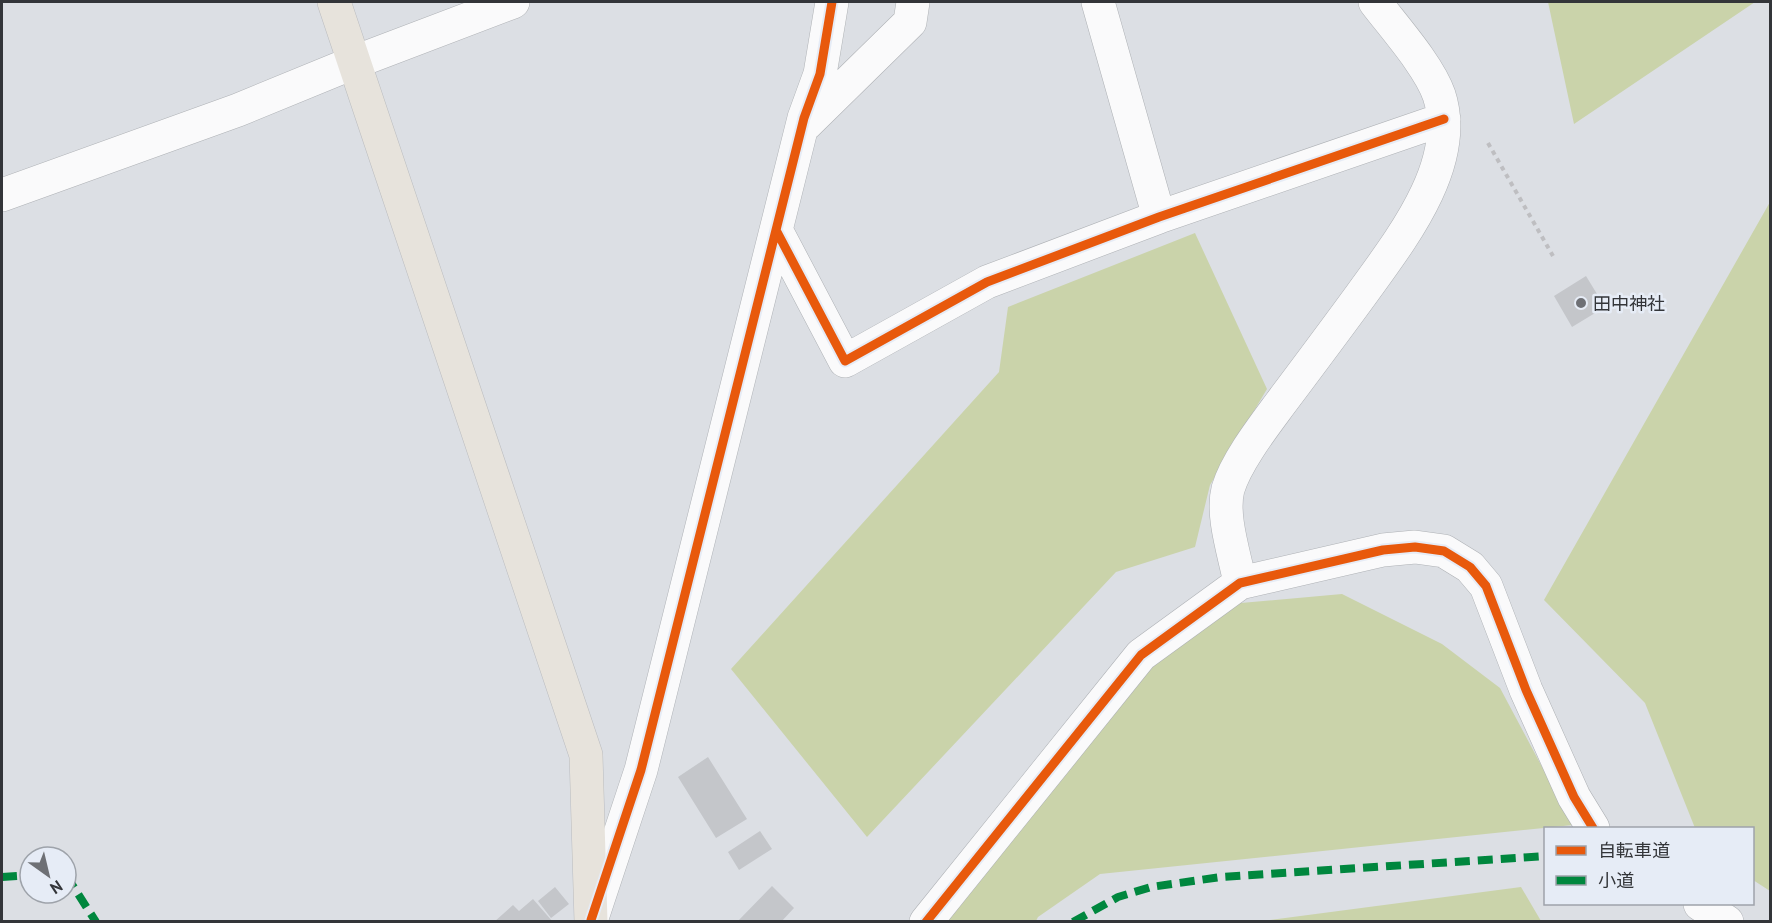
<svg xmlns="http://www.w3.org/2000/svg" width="1772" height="923" font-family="'PT Sans','Noto Sans JP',sans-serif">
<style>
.green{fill:#cad3aa}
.building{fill:#c4c6ca}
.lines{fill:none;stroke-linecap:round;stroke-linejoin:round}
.minor-casing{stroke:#aeb1b5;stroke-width:34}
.major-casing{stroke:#babcbf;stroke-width:34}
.path{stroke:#bebec1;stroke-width:4;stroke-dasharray:4.5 4.5;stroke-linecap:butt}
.minor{stroke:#fafafb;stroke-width:33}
.major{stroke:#e7e3dc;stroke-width:33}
.quiet{stroke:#00873e;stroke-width:8;stroke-dasharray:15 8;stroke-linecap:butt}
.cycleway-casing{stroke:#e6ecf6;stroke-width:13}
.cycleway{stroke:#e8590c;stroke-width:9}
.poi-dot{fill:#6e7075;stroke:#e6ecf6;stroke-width:2}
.labels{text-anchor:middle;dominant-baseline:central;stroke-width:5;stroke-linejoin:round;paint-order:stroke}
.poi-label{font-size:18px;fill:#333539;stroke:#e6ecf6;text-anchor:start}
</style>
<rect width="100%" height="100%" fill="#dcdfe4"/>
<path class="green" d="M 1548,2 L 1755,2 L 1574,124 Z
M 1770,202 L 1770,891 L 1753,880 L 1752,828 L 1695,828 L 1645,703 L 1544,600 Z
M 1195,233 L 1267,389 L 1210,485 L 1195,547 L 1116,572 L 867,837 L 731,669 L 999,372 L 1008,307 Z
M 1342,594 L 1442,644 L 1500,688 L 1573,825 L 1100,874 L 1038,917 L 1036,921 L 941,922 L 1115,677 L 1207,606 Z
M 1521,887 L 1541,921 L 1262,921 Z"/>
<path class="building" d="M 1586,276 L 1605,307 L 1572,327 L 1554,296 Z
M 708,757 L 747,819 L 716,838 L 678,777 Z
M 760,831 L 772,849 L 739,870 L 728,852 Z
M 772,886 L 794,908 L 781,922 L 737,922 Z
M 555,887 L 569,904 L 551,918 L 538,901 Z
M 533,899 L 553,922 L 494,922 L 513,905 L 519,911 Z"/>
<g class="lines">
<defs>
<path id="minor" d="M 1098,2 L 1159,217
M 806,124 L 910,22 L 913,2
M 2,195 L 238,110 L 355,62 L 513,2
M 776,230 L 845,361 L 987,282 L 1159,217 L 1444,119
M 1240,583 C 1235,556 1221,516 1228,489 C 1236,462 1263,427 1280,404 C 1307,368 1334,332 1361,295 C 1399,242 1462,164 1439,95 C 1429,66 1394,27 1375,2
M 1700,904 L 1727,922
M 592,918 L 641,770 L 804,118 L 820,74 L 832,2
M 926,922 L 1141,655 L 1240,583 L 1383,550 L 1415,547 L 1444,551 L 1470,567 L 1486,586 L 1526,690 L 1574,797 L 1593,828"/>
<path id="major" d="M 334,2 L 586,755 L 591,922"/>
</defs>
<use href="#minor" class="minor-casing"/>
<use href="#major" class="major-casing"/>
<path class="path" d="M 1488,143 L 1553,256"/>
<use href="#minor" class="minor"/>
<use href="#major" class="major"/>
<path class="quiet" d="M 66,875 L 96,922
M 2,877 L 30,875
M 1073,922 L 1118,897 L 1151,887 L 1221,877 L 1546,856"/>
<defs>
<path id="cycleway" d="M 776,230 L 845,361 L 987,282 L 1159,217 L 1444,119
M 591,920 L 641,770 L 804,118 L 820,74 L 832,2
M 926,922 L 1141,655 L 1240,583 L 1383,550 L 1415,547 L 1444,551 L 1470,567 L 1486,586 L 1526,690 L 1574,797 L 1593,828"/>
</defs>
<use href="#cycleway" class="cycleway-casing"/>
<use href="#cycleway" class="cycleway"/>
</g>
<circle class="poi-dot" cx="1581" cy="303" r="6"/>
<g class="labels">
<g class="poi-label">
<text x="1593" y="303">田中神社</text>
</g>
</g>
<rect width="1772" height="923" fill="none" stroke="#333539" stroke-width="6"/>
<rect x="1544" y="827" width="210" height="78" fill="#e6ecf6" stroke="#9ea3aa" stroke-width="1.5"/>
<rect x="1556" y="846" width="30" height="9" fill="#e8590c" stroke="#9ea3aa" stroke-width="1.5"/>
<text x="1598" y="857" font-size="18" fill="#333539">自転車道</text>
<rect x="1556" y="876" width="30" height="9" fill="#00873e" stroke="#9ea3aa" stroke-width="1.5"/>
<text x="1598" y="887" font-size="18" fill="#333539">小道</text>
<g transform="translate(48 875) rotate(146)"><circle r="28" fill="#e6ecf6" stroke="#9ea3aa" stroke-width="1.5"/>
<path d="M0-4.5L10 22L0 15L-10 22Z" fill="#6e7075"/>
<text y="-9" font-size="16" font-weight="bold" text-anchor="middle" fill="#333539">N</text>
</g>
</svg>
